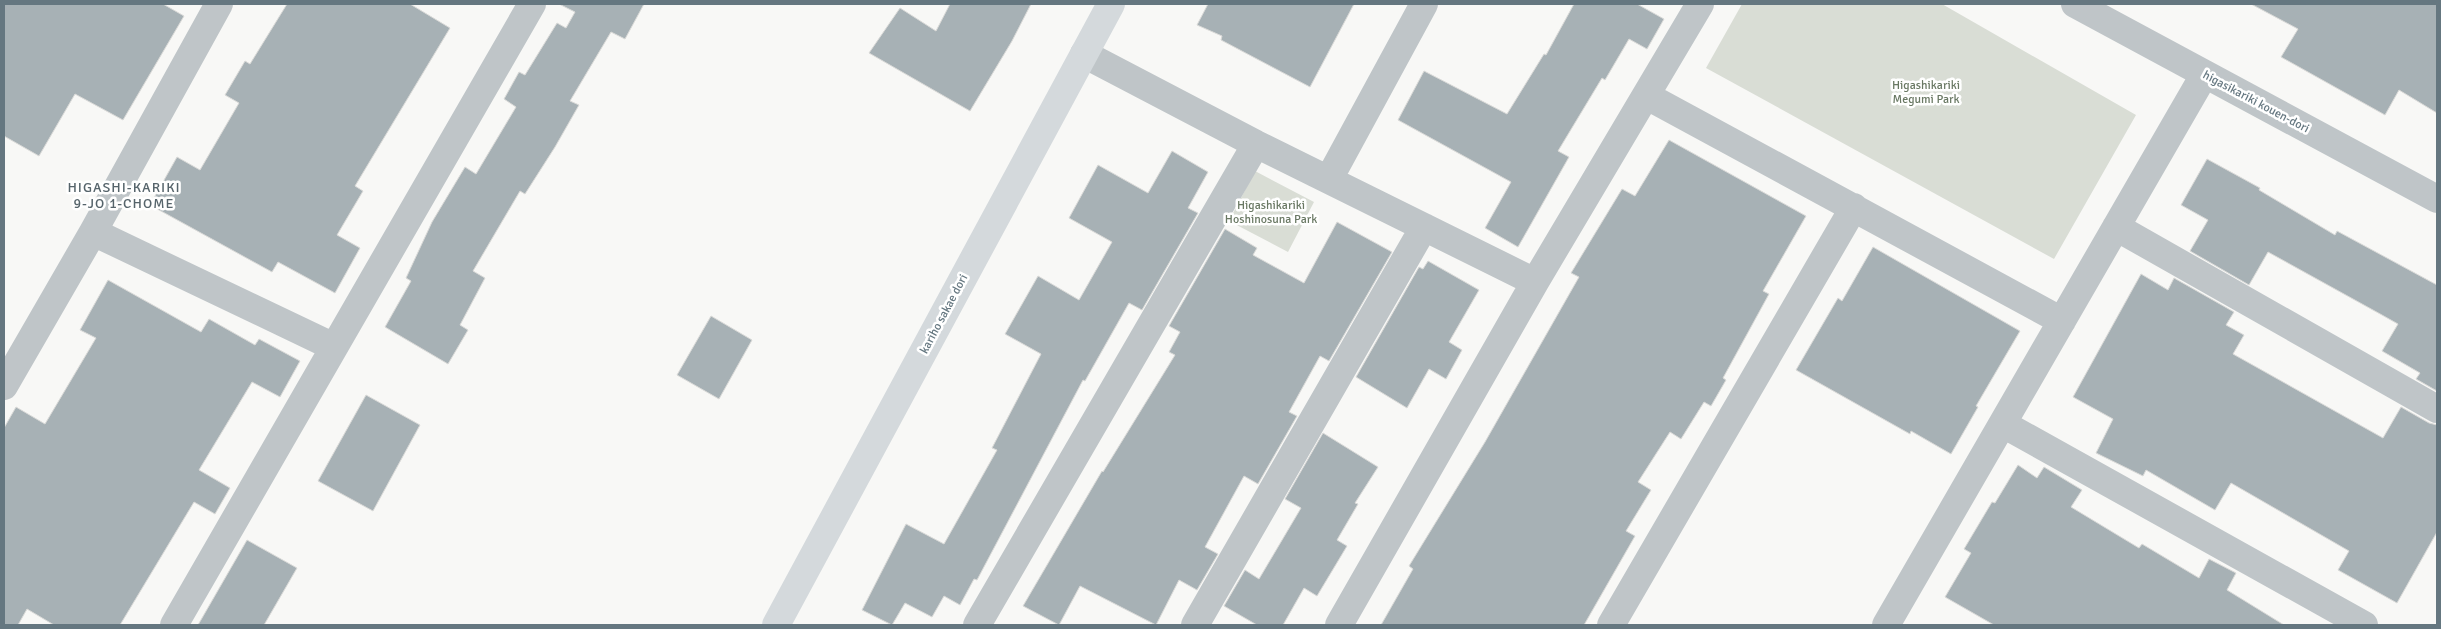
<svg xmlns="http://www.w3.org/2000/svg" width="2441" height="629" font-family="Signika,sans-serif">
<style>
.green{fill:#d9ddd5}
.building{fill:#a7b1b5;stroke:#dadad8}
.lines{fill:none;stroke-linecap:round;stroke-linejoin:round}
.street{stroke:#bfc5c8;stroke-width:28}
.secondary{stroke:#d4d9dc;stroke-width:28}
.labels{text-anchor:middle;dominant-baseline:central;stroke-width:5;stroke-linejoin:round;paint-order:stroke}
.park-label{font-size:12px;fill:#697863;stroke:#fff}
.street-label{font-size:12px;fill:#657780;stroke:#fff}
.neighbourhood-label{font-size:14px;letter-spacing:1px;fill:#56646b;stroke:#fff}
</style>
<rect width="100%" height="100%" fill="#f8f8f6"/>
<path class="green" d="M 1742,4 L 1942,4 L 2136,115 L 2054,259 L 1706,68 Z
M 1255,171 L 1314,202 L 1288,252 L 1229,221 Z"/>
<path class="building" d="M 4,4 L 163,4 L 184,16 L 123,120 L 75,94 L 39,156 L 4,136 Z
M 287,4 L 410,4 L 450,28 L 355,186 L 363,191 L 337,235 L 360,248 L 335,293 L 278,262 L 272,272 L 150,205 L 177,157 L 200,170 L 239,103 L 225,95 L 245,61 L 250,64 Z
M 559,4 L 644,4 L 625,39 L 611,32 L 570,101 L 579,105 L 555,147 L 525,194 L 520,191 L 473,271 L 485,278 L 460,325 L 468,330 L 448,364 L 385,327 L 411,281 L 406,278 L 432,222 L 465,167 L 476,174 L 516,107 L 504,99 L 519,72 L 525,75 L 557,23 L 566,28 L 575,12 Z
M 950,4 L 1031,4 L 1012,41 L 970,111 L 869,53 L 900,8 L 936,31 Z
M 1208,4 L 1354,4 L 1310,87 L 1221,40 L 1222,36 L 1197,25 Z
M 1574,4 L 1637,4 L 1664,19 L 1647,49 L 1629,39 L 1605,80 L 1602,78 L 1558,151 L 1569,157 L 1518,247 L 1485,228 L 1511,182 L 1398,120 L 1424,71 L 1507,114 L 1544,54 L 1546,55 Z
M 2251,4 L 2437,4 L 2437,113 L 2399,90 L 2385,115 L 2281,57 L 2298,29 Z
M 1669,140 L 1806,216 L 1763,291 L 1769,294 L 1723,378 L 1726,380 L 1711,406 L 1704,402 L 1681,439 L 1670,432 L 1638,482 L 1651,490 L 1626,531 L 1635,536 L 1584,625 L 1381,625 L 1413,569 L 1409,566 L 1485,442 L 1579,277 L 1571,273 L 1622,189 L 1635,196 Z
M 1172,151 L 1208,172 L 1188,208 L 1198,213 L 1142,310 L 1129,303 L 1085,381 L 1083,380 L 977,580 L 974,579 L 960,605 L 944,596 L 932,617 L 905,603 L 892,625 L 862,610 L 906,524 L 944,544 L 997,450 L 992,448 L 1041,354 L 1005,334 L 1038,276 L 1079,300 L 1112,242 L 1069,218 L 1098,165 L 1148,193 Z
M 2207,159 L 2260,188 L 2259,190 L 2335,235 L 2337,231 L 2437,285 L 2437,391 L 2416,379 L 2420,373 L 2382,351 L 2398,324 L 2382,315 L 2268,252 L 2249,285 L 2190,251 L 2208,220 L 2181,205 Z
M 1337,222 L 1392,252 L 1329,361 L 1320,356 L 1289,412 L 1297,416 L 1258,484 L 1244,476 L 1205,547 L 1218,554 L 1197,590 L 1179,580 L 1156,625 L 1080,586 L 1059,625 L 1023,606 L 1102,471 L 1103,472 L 1175,355 L 1169,352 L 1180,332 L 1169,326 L 1225,229 L 1257,248 L 1253,255 L 1304,283 Z
M 1873,247 L 2020,331 L 1976,406 L 1978,407 L 1951,454 L 1911,431 L 1910,434 L 1796,370 L 1838,298 L 1842,301 Z
M 1428,261 L 1479,290 L 1449,342 L 1462,350 L 1446,379 L 1429,369 L 1407,408 L 1356,377 L 1419,267 L 1423,269 Z
M 2141,274 L 2168,290 L 2174,278 L 2234,312 L 2226,325 L 2244,335 L 2233,354 L 2383,438 L 2401,407 L 2429,423 L 2437,425 L 2437,532 L 2397,603 L 2338,570 L 2349,551 L 2231,483 L 2215,510 L 2146,470 L 2143,476 L 2096,453 L 2113,419 L 2073,397 Z
M 108,280 L 201,332 L 209,319 L 255,345 L 259,339 L 300,361 L 280,397 L 252,382 L 199,470 L 230,488 L 215,514 L 194,502 L 120,625 L 54,625 L 27,609 L 18,625 L 4,625 L 4,428 L 16,407 L 45,424 L 96,338 L 80,330 Z
M 711,316 L 752,340 L 719,399 L 677,375 Z
M 366,395 L 420,425 L 373,511 L 318,481 Z
M 1323,433 L 1378,467 L 1355,503 L 1358,504 L 1337,540 L 1347,546 L 1317,596 L 1304,588 L 1283,625 L 1257,625 L 1224,606 L 1245,570 L 1259,579 L 1301,508 L 1285,499 Z
M 2018,465 L 2037,478 L 2044,467 L 2082,490 L 2071,507 L 2139,548 L 2142,544 L 2199,578 L 2209,559 L 2236,573 L 2227,590 L 2284,625 L 1994,625 L 1945,597 L 1971,553 L 1964,549 L 1992,502 L 1995,503 Z
M 247,540 L 297,568 L 264,625 L 198,625 Z"/>
<g class="lines">
<path class="street" d="M 2075,4 L 2437,199
M 1084,54 L 1256,144 L 1535,282
M 1647,96 L 2062,321
M 1329,179 L 1424,4
M 2116,227 L 2437,409
M 93,232 L 334,347
M 4,386 L 93,232 L 219,4
M 2003,424 L 2364,625
M 174,625 L 532,4
M 977,625 L 1256,144
M 1195,625 L 1424,227
M 1339,625 L 1535,282 L 1700,4
M 1611,625 L 1854,207
M 1886,625 L 2204,75"/>
<path class="secondary" d="M 776,625 L 1111,4"/>
</g>
<g class="labels">
<g class="park-label">
<text x="1926" y="85">Higashikariki<tspan x="1926" dy="14">Megumi Park</tspan></text>
<text x="1271" y="205">Higashikariki<tspan x="1271" dy="14">Hoshinosuna Park</tspan></text>
</g>
<g class="street-label">
<text transform="translate(2256 102) rotate(28)">higasikariki kouen-dori</text>
<text transform="translate(944 314) rotate(-62)">kariho sakae dori</text>
</g>
<g class="neighbourhood-label">
<text x="124" y="187">HIGASHI-KARIKI<tspan x="124" dy="16">9-JO 1-CHOME</tspan></text>
</g>
</g>
<rect width="2441" height="629" fill="none" stroke="#657780" stroke-width="10"/>
</svg>
